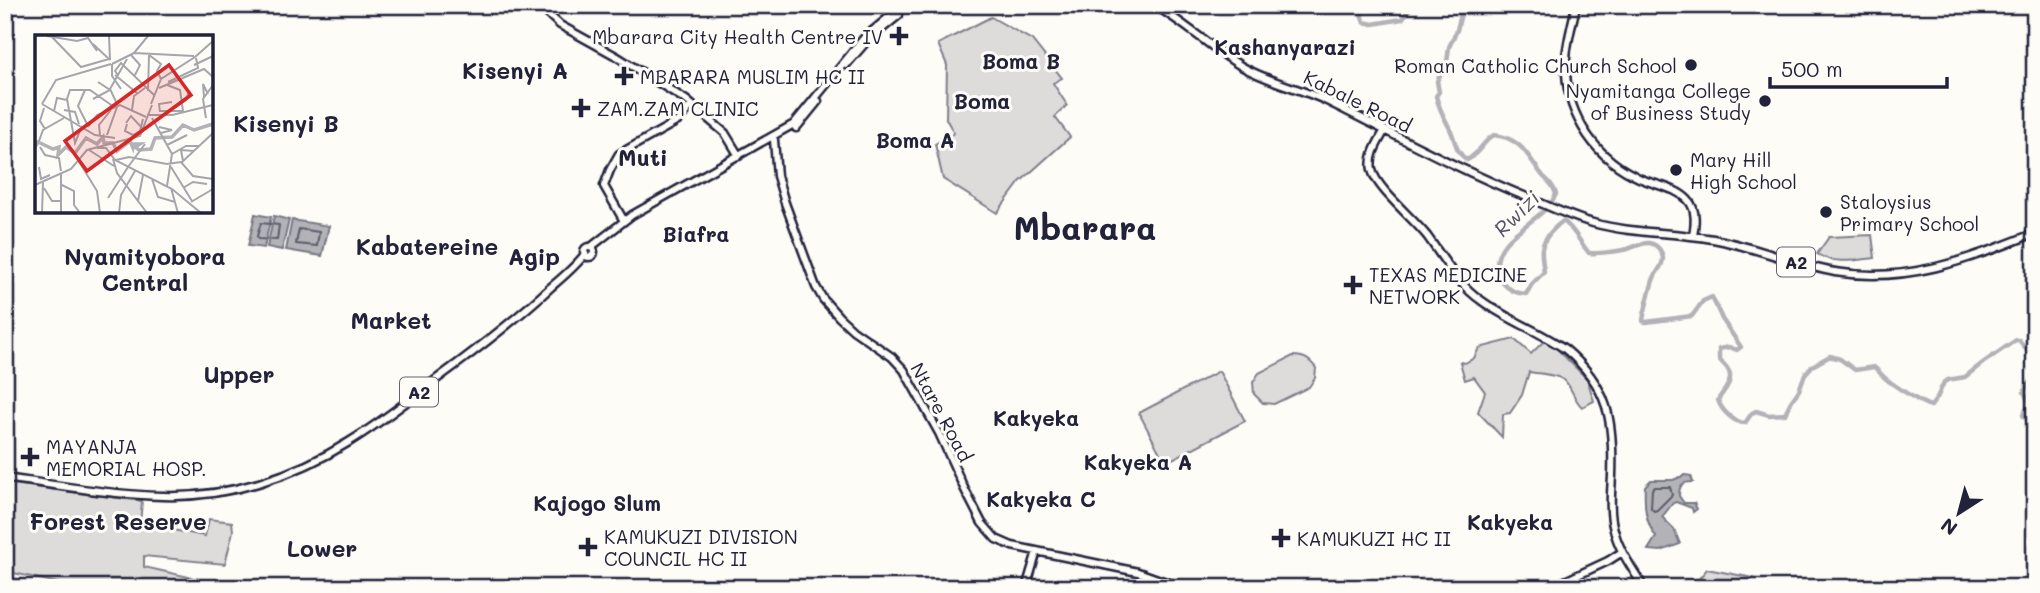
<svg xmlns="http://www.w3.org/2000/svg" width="2040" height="593" font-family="Mali,sans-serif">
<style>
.green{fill:#dddcdb;stroke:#807f8b;stroke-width:2}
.water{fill:#b2b2b7;stroke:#787885;stroke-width:2}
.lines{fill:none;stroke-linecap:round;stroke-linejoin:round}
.shore{stroke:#5c5c6d;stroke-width:2}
.river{stroke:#b2b2b7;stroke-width:4.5}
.major-casing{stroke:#22223b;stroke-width:11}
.major{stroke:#fdfcf7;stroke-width:6}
.poi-dot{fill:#22223b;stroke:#fdfcf7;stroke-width:2.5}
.labels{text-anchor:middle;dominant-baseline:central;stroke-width:6;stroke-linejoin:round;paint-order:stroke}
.shield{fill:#fdfcf7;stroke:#646373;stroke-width:2}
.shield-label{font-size:18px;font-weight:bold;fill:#22223b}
.poi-label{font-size:19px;fill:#22223b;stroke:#fdfcf7;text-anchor:start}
.street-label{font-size:19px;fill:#22223b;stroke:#fdfcf7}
.neighbourhood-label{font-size:21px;font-weight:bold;fill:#22223b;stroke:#fdfcf7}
.water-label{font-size:21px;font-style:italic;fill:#545466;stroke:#fdfcf7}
.quarter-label{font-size:23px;font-weight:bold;fill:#22223b;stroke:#fdfcf7}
.town-label{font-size:33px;font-weight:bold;fill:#22223b;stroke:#fdfcf7}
.inset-river{fill:none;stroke:#b2b2b7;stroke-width:3.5}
.inset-road{fill:none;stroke:#a5a5ac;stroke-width:2}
.view{fill:#d62828;fill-opacity:0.15;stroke:#d62828;stroke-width:3.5}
.inset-edge{fill:none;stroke:#22223b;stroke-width:3.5}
</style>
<rect width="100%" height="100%" fill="#fdfcf7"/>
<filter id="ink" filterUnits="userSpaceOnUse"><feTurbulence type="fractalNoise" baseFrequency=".0143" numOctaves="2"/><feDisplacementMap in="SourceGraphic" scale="14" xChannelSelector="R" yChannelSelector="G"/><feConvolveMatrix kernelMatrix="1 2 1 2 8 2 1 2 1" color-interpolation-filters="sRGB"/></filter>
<g filter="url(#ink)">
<path class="green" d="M 991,17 L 1032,40 L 1062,78 L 1053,83 L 1067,105 L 1055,117 L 1070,137 L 1020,182 L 997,213 L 943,179 L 935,144 L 954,133 L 946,119 L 947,65 L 938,44 Z
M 1872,235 L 1875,258 C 1856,260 1835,265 1817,254 L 1829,237 Z
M 1514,339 L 1531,354 L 1544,341 L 1557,349 L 1587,379 L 1594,401 L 1582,407 C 1574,400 1572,388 1565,381 C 1557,374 1539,374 1529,372 L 1522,395 L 1510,413 L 1503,414 L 1502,437 L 1478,412 L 1485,392 L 1474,377 L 1465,380 L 1460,362 L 1465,363 L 1474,358 L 1479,348 Z
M 1293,356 C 1304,356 1309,359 1316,368 L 1315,378 L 1309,387 L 1274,404 L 1263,403 L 1254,394 L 1253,382 L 1259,373 Z
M 1219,371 L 1245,421 L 1165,463 L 1139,413 Z
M 5,483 L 142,501 L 140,524 L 205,536 L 209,519 L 232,522 L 233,531 L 225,564 L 144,556 L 144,567 L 220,584 L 219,588 L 79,588 L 5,571 Z
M 1707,569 L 1753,578 C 1740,593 1710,588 1691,588 Z"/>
<path class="water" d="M 255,214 L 271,217 L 264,248 L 248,246 Z
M 274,216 L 289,220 L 282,250 L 267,247 Z
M 292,220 L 329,226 L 322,256 L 286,250 Z
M 1685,475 L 1691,476 L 1693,482 C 1683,482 1679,484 1679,496 L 1684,503 L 1694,503 L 1697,509 L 1693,512 L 1692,508 L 1676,502 L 1673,503 L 1662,517 L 1674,529 L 1680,544 L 1661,551 L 1648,550 L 1656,537 C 1645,522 1644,505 1645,486 L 1651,480 L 1673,480 Z"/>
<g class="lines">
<path class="shore" d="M 261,223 L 279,225 L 277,240 L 258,239 L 257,236 Z
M 299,229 L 319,232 L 317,246 L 296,244 Z
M 1660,487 L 1670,487 L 1672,495 L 1657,510 L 1654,511 L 1651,508 L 1652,489 L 1654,487 Z"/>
<path class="river" d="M 1358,5 L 1364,22 L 1373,24 L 1402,19 L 1413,5
M 1463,5 L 1457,30 L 1449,47 L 1447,62 L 1437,81 L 1439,92 L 1436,96 C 1439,109 1444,117 1450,129 C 1456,141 1455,152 1467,160 C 1479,154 1483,141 1494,135 C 1522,138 1528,157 1543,176 C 1549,182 1553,185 1556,194 C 1545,222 1496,233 1497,266 C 1498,271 1498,277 1502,282 C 1508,289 1516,294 1526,294 L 1532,284 L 1544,272 C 1542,255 1538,247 1550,233 C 1555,228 1557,225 1563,221 C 1572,226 1581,244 1589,253 C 1597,254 1619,251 1628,249 C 1634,247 1643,242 1649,243 C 1657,244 1662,251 1663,258 C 1663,267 1657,270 1654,278 C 1652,282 1643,317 1643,321 L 1646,322 L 1692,316 L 1703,301 L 1712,297 L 1722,319 L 1741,347 L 1737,350 L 1729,347 L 1719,349 L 1719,359 C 1722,363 1725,365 1727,368 C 1736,380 1723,391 1718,400 C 1721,410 1734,423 1745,423 L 1752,413 L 1756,411 L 1769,415 L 1785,414 L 1790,403 L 1799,390 L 1805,374 L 1812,366 L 1830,356 L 1840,359 L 1855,370 L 1874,367 C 1877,369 1879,372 1882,375 C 1888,382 1922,404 1931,406 L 1937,398 L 1944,382 L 1948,380 L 1965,377 L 1984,362 L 2016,340 L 2019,340 L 2029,352 L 2035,367
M 2035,374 L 2024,392 L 2030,404 L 2023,415 L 2025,418 L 2035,422"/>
<defs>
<path id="major" d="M 538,5 L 560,25 L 616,56 L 686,100 L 725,133 L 739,156
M 1154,5 C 1185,23 1211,48 1241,66 C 1268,82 1300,88 1329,102 C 1395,135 1460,170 1529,198 C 1550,207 1571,217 1593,223 C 1633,234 1677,232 1718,240 C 1758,248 1796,265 1835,272 C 1908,284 1969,259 2035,233
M 1576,5 C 1573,22 1567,41 1566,58 C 1563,107 1590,154 1635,176 C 1651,185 1675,186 1688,200 C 1697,210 1695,224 1693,236
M 846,65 L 866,42 L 899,15
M 796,128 L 818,101
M 1385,130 C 1378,143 1369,155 1372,170 C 1377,189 1413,218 1427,236 C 1444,259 1457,284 1482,301 C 1508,320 1539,331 1565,349 C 1609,386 1614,421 1612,476 C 1611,494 1609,513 1614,530 C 1619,551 1633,569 1644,588
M 774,140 L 777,176 L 785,203 L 816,287 L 823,299 L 839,317 L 853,330 L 892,357 L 904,370 L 939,433 L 964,488 L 982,523 L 996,539 L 1012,546 L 1138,572 L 1183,588
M 624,221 L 604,186 L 610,170 L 619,154 L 678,121 L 692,105
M 591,247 L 632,215 L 794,124 L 864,38 L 888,18 L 904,8 L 913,6
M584 252a5 5 0 1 1 10 0a5 5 0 1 1-10 0Z
M 5,478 C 57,485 111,495 163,496 C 228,498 295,476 349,442 C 387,419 421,390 457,364 C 489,340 521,315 551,287 C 563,277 575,267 585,254
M 1026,588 L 1037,551
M 1550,588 L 1608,561 L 1622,552"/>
</defs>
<use href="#major" class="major-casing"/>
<use href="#major" class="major"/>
</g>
</g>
<g class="poi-dot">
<path d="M895.5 25.5h7v7h7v7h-7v7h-7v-7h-7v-7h7z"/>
<circle cx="1691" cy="65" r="7"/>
<path d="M620.5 65.5h7v7h7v7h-7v7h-7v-7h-7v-7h7z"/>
<circle cx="1765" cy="101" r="7"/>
<path d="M577.5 97.5h7v7h7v7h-7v7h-7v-7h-7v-7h7z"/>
<circle cx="1676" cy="170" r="7"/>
<circle cx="1826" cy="212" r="7"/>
<path d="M1349.5 274.5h7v7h7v7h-7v7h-7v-7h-7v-7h7z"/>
<path d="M26.5 446.5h7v7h7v7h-7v7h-7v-7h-7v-7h7z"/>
<path d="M1277.5 527.5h7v7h7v7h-7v7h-7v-7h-7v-7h7z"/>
<path d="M584.5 536.5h7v7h7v7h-7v7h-7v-7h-7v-7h7z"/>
</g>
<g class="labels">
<g class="shield">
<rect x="1777" y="247.5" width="38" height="29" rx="5"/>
<rect x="400" y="377.5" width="38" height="29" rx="5"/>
</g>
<g class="shield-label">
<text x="1796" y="262">A2</text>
<text x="419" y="392">A2</text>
</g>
<g class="poi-label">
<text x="883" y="36" text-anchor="end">Mbarara City Health Centre IV</text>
<text x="1677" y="65" text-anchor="end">Roman Catholic Church School</text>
<text x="640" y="76">MBARARA MUSLIM HC II</text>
<text x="1751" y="90" text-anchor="end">Nyamitanga College<tspan x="1751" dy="22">of Business Study</tspan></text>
<text x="597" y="108">ZAM.ZAM CLINIC</text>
<text x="1690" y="159">Mary Hill<tspan x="1690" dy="22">High School</tspan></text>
<text x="1840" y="201">Staloysius<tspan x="1840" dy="22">Primary School</tspan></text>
<text x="1369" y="274">TEXAS MEDICINE<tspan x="1369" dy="22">NETWORK</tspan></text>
<text x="46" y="446">MAYANJA<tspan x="46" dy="22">MEMORIAL HOSP.</tspan></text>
<text x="604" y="536">KAMUKUZI DIVISION<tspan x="604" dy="22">COUNCIL HC II</tspan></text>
<text x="1297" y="538">KAMUKUZI HC II</text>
</g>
<g class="street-label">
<text transform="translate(1358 101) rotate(26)">Kabale Road</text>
<text transform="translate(942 412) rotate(62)">Ntare Road</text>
</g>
<g class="neighbourhood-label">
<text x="1285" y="46">Kashanyarazi</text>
<text x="1021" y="60">Boma B</text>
<text x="982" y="100">Boma</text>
<text x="915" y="139">Boma A</text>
<text x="696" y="233">Biafra</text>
<text x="1036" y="417">Kakyeka</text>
<text x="1138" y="461">Kakyeka A</text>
<text x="1041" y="498">Kakyeka C</text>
<text x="597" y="502">Kajogo Slum</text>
<text x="1510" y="521">Kakyeka</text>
</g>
<g class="water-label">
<text transform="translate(1516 213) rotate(-45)">Rwizi</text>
</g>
<g class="quarter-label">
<text x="515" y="70">Kisenyi A</text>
<text x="286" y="123">Kisenyi B</text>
<text x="643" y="157">Muti</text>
<text x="427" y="246">Kabatereine</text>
<text x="145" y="256">Nyamityobora<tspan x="145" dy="26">Central</tspan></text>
<text x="534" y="256">Agip</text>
<text x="391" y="320">Market</text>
<text x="239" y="374">Upper</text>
<text x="118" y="521">Forest Reserve</text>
<text x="322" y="548">Lower</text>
</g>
<g class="town-label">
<text x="1085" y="226">Mbarara</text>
</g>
</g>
<g transform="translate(35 35)">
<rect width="178" height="178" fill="#fdfcf7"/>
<path class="inset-river" d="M 0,112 L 3,107 L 18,114 L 24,112 L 23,120 L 31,112 L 40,118 L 51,103 L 62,109 L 68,102 L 69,108 L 78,108 L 82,116 L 95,106 L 98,113 L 99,109 L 105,109 L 100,112 L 104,115 L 116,114 L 120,103 L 137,102 L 148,90 L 159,95 L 178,89"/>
<path class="inset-road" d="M 12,1 L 42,6 L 53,3 L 62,16M 16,1 L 46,32 L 74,24M 74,1 L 75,25M 58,9 L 75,25M 99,18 L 113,1M 99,18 L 159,21M 96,20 L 105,30 L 100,40M 160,22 L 178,6M 77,29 L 77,41 L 86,54M 77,29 L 99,18M 159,30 L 178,21M 80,40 L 102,58M 83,40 L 80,36 L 86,28 L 119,60M 133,47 L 163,33 L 161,23M 124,53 L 169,34 L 178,42M 50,55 L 43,71 L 53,91M 113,56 L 114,20 L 126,29 L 122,36 L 126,44M 169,62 L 168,49 L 173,59M 58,64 L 75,55 L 63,47M 7,69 L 60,100 L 80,103M 7,69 L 21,45 L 76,29M 116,69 L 126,44 L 160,22M 83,71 L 75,54 L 92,24M 9,73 L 5,86 L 10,94M 29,75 L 40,77 L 44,89M 97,75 L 99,61 L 110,53M 136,75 L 151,65 L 154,56M 19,76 L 22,63 L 32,65M 125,76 L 148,76 L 145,55 L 132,50M 125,77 L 124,69 L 137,67M 112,80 L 137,80 L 178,70M 117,83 L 137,119 L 132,151M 171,83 L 168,64 L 178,50M 91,88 L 96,81 L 108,94M 92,89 L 90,96 L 98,100 L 105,96 L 108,84M 47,91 L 40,108 L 32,64 L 35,55 L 55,55 L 79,72M 53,92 L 62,80 L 85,70 L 111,82M 124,92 L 137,95 L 126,98M 65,100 L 64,90 L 76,75M 72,100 L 82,72M 4,106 L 8,95 L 29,83M 132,110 L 152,100M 5,112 L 10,120 L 24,123 L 26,136M 62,113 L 71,113 L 80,125 L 137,154 L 166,178M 54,115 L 79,131M 137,119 L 151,111 L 164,111M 78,124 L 82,138 L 112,178M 43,125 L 62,156 L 65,178M 81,125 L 94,122 L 132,129 L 146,127 L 158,141 L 178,144M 148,126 L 146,115 L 159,116M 147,127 L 178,98M 4,132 L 6,144 L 15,140M 93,132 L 110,109M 136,132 L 157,166M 26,138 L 26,178M 117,144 L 123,162 L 140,167M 0,150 L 36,134 L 52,115 L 105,101 L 117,70M 27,150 L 39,156 L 39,170 L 45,178M 9,153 L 17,166 L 26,166M 136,153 L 143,178M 148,153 L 158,147 L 172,149M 73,163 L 93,132M 103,166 L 108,140M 156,167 L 178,154M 7,178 L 8,147M 84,178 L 86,160 L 100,136"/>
<path class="view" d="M 134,30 L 156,60 L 52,136 L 30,106 Z"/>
<rect width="178" height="178" class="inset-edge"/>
</g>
<rect width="2040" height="593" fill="none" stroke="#fdfcf7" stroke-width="28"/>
<rect x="14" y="14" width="2012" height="565" fill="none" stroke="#22223b" stroke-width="2.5" filter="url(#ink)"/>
<g transform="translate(1959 513) rotate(216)" stroke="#fdfcf7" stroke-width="5" paint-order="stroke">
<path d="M0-5L12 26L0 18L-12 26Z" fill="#22223b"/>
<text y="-10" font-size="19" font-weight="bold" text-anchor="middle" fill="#22223b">N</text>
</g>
<path d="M1770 77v10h177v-10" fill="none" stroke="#22223b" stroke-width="3.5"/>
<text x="1781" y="77" font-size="21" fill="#22223b" stroke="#fdfcf7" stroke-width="5" paint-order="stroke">500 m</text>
</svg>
